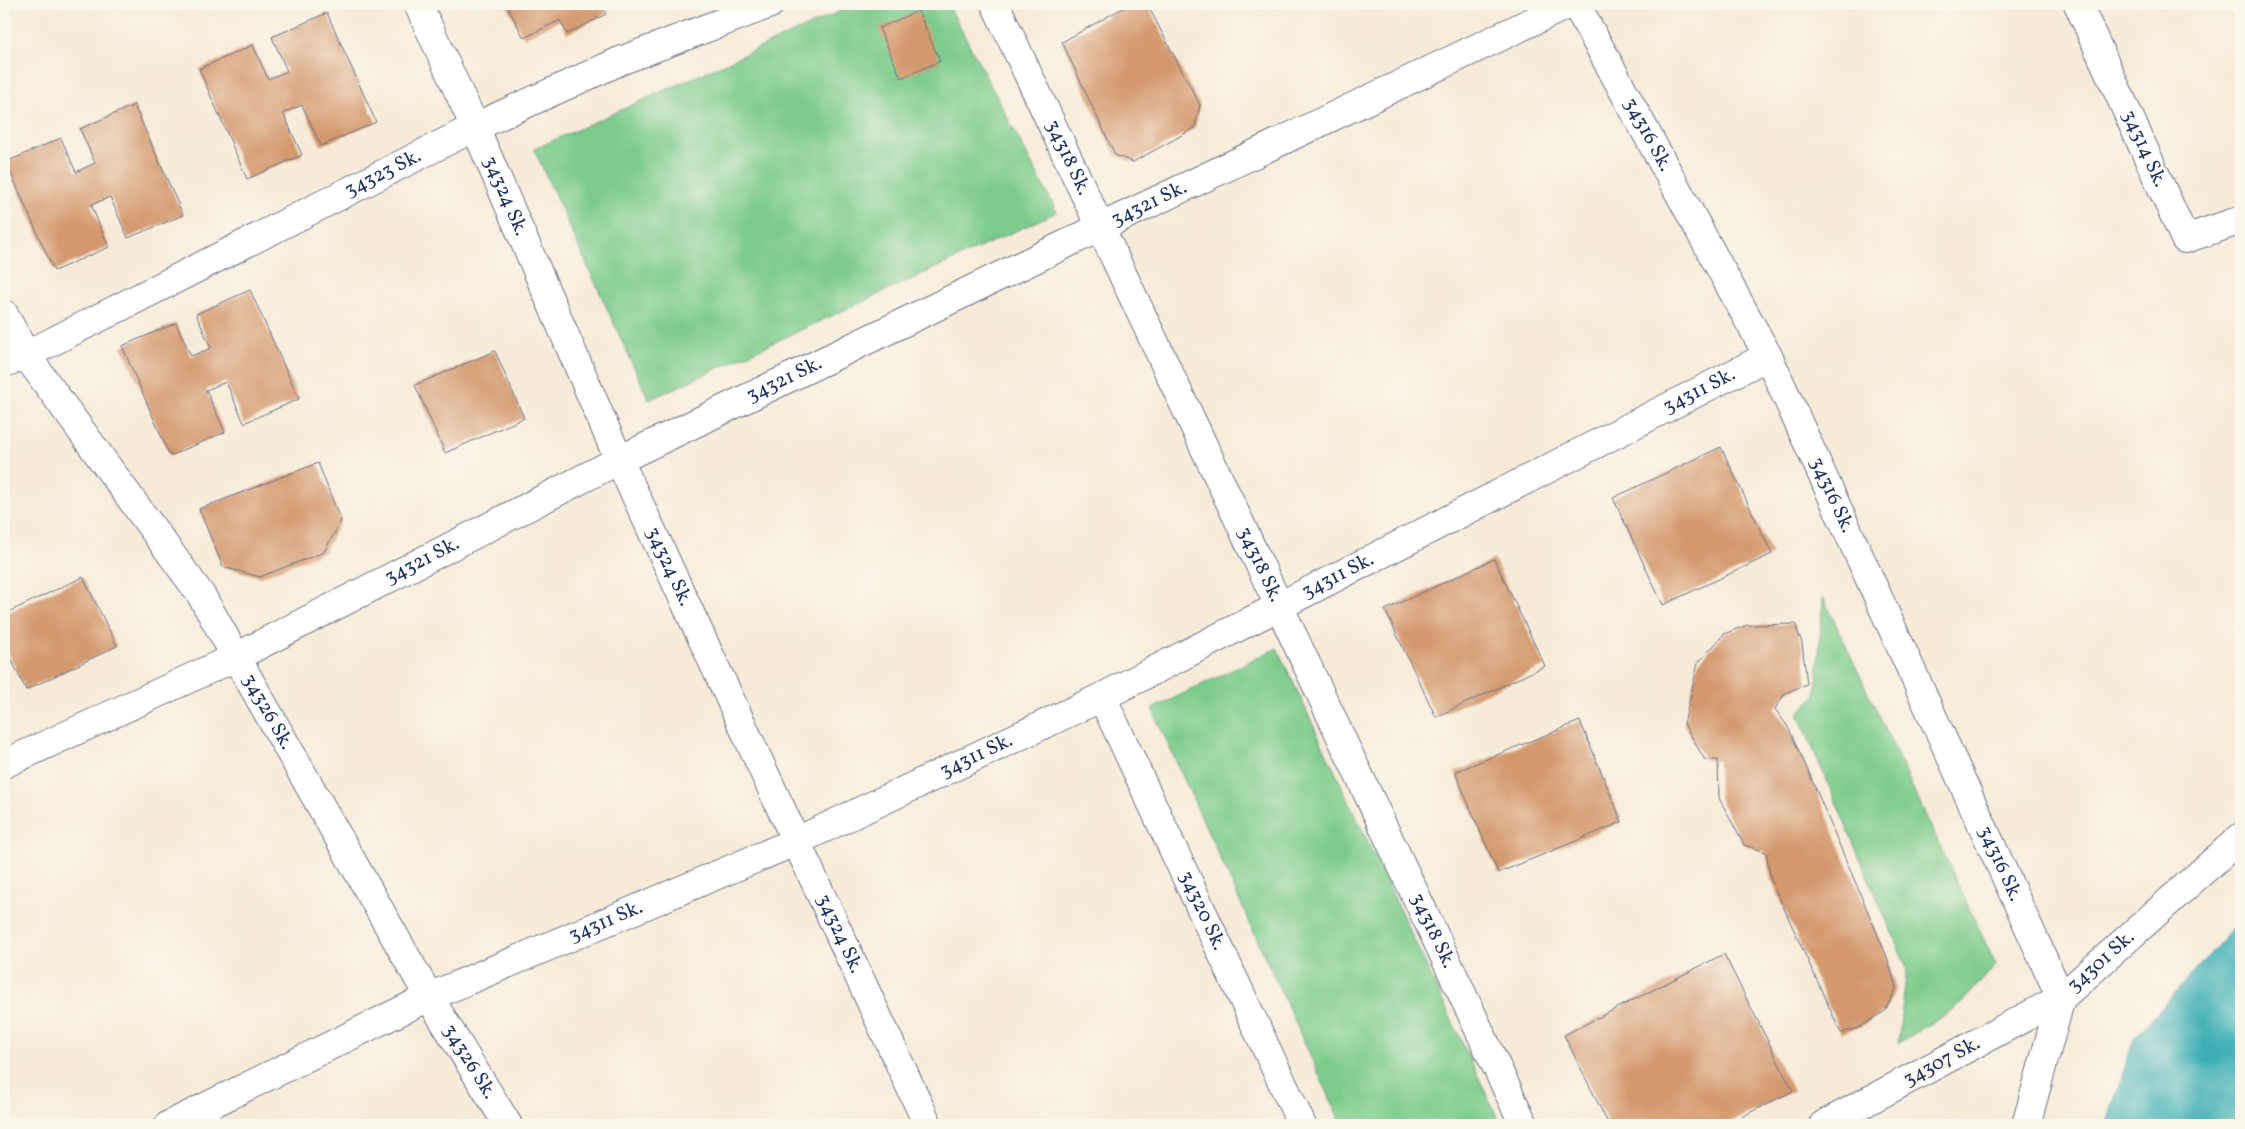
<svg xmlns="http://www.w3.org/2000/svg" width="2245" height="1129" font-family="Vollkorn,serif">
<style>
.green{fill:#7ecc8c;stroke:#4c7e75}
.water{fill:#3caeb5;stroke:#2c6e8a}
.building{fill:#d4996e}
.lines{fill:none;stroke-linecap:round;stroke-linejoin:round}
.minor-casing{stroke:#687189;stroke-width:30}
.minor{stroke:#fff;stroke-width:28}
.labels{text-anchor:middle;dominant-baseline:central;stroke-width:5;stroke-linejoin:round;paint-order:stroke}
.street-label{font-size:20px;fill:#1b2f5e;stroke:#fbf7ec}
</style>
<rect width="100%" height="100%" fill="#fbf7ec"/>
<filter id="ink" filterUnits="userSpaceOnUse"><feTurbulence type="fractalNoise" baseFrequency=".02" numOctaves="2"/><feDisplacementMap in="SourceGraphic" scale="10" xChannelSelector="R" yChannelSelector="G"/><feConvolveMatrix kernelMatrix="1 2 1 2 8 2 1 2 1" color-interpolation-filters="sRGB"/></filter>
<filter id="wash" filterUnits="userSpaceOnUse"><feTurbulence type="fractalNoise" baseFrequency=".0096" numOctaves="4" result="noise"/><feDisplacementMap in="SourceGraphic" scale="20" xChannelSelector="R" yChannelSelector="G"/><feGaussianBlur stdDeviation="1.12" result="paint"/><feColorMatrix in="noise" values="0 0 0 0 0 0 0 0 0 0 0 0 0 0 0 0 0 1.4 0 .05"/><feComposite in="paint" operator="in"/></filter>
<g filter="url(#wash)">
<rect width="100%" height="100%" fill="#f7ebd8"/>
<path class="green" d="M 857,4 L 948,4 L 1057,212 L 649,400 L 534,149 Z
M 1823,597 L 1996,965 L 1957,1008 L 1898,1043 L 1907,968 L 1798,714 L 1816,695 Z
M 1277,648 L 1501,1125 L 1342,1125 L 1152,709 Z"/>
<path class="water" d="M 2241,919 L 2241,1125 L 2106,1125 L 2134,1039 Z"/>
<g id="blocks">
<path class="building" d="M 506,4 L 601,4 L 606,14 L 567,34 L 560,20 L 524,38 Z
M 1130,4 L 1147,4 L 1200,105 L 1195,128 L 1133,162 L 1115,155 L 1062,42 Z
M 918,11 L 940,61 L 901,78 L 879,28 Z
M 327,13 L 376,122 L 321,146 L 302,105 L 283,113 L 302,155 L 247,179 L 199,69 L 253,45 L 268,79 L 287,71 L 272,37 Z
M 134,105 L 183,215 L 128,238 L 110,197 L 91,205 L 109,247 L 54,271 L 6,162 L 61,138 L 76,172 L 95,163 L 80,129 Z
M 250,290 L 299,399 L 244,423 L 226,382 L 206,390 L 225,432 L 170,456 L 122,346 L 176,323 L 191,356 L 211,348 L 196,314 Z
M 495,351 L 524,418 L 445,453 L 415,385 Z
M 1721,447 L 1772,554 L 1663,605 L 1613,498 Z
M 318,463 L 341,521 L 324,552 L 260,577 L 223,567 L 199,509 Z
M 1494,559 L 1545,666 L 1436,717 L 1385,610 Z
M 83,577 L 117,646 L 26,690 L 4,644 L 4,614 Z
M 1795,624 L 1802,643 L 1807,684 L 1785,693 L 1775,709 L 1788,727 L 1809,773 L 1887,957 L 1896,988 L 1885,1011 L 1859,1028 L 1841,1033 L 1771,880 L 1766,852 L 1744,845 L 1719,798 L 1718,760 L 1705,760 L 1684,724 L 1698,663 L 1724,634 L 1747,625 Z
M 1580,721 L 1622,822 L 1498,873 L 1455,772 Z
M 1724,954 L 1793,1091 L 1725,1125 L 1609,1125 L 1564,1035 Z"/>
</g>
</g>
<g filter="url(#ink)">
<use href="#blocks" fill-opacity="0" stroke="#687189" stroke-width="1"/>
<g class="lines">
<defs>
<g id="minor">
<path id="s1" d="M 418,4 L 475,127 L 619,460 L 928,1125"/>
<path id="s2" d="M 995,4 L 1524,1125"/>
<path id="s3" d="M 1576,4 L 1768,356 L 2061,998 L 1823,1125"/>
<path id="s4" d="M 2078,4 L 2185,239 L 2241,220"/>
<path id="s5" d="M 4,314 L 26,355 L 201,595 L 429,997 L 508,1125"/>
<path id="s6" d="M 4,363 L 26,355 L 475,127 L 620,61 L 770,4"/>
<path id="s7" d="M 1102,697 L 1302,1125"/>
<path id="s8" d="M 4,764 L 236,657 L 619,460 L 1101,227 L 1569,4"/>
<path id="s9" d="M 169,1125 L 429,997 L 797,841 L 1102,697 L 1768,356"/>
<path id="s10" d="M 2026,1125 L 2061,998 L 2241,837"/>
</g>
</defs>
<use href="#minor" class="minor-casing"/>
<use href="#minor" class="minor"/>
</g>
</g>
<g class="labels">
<g class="street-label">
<text stroke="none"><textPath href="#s3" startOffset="149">34316 Sk.</textPath></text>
<text stroke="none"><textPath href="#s4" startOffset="159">34314 Sk.</textPath></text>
<text stroke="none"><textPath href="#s2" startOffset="170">34318 Sk.</textPath></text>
<text stroke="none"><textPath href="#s6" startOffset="424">34323 Sk.</textPath></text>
<text stroke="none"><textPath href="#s1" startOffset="211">34324 Sk.</textPath></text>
<text stroke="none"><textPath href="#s8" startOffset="1275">34321 Sk.</textPath></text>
<text stroke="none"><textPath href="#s8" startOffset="870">34321 Sk.</textPath></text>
<text stroke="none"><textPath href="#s9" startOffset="1698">34311 Sk.</textPath></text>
<text stroke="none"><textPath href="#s3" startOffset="554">34316 Sk.</textPath></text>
<text stroke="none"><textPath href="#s8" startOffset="465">34321 Sk.</textPath></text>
<text stroke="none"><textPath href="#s2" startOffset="620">34318 Sk.</textPath></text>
<text stroke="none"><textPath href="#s1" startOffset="616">34324 Sk.</textPath></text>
<text stroke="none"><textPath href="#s9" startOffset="1292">34311 Sk.</textPath></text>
<text stroke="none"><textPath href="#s5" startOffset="478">34326 Sk.</textPath></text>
<text stroke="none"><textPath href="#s9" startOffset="888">34311 Sk.</textPath></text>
<text stroke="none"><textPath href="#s3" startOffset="959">34316 Sk.</textPath></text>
<text stroke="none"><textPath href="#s7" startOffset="236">34320 Sk.</textPath></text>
<text stroke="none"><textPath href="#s9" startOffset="482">34311 Sk.</textPath></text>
<text stroke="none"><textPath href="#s2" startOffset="1025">34318 Sk.</textPath></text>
<text stroke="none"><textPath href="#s1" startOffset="1021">34324 Sk.</textPath></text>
<text stroke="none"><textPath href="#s10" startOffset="186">34301 Sk.</textPath></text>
<text transform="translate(1942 1062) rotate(-28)">34307 Sk.</text>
<text stroke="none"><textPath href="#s5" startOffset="882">34326 Sk.</textPath></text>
</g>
</g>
<rect width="2245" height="1129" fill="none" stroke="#fbf7ec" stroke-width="20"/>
</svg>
